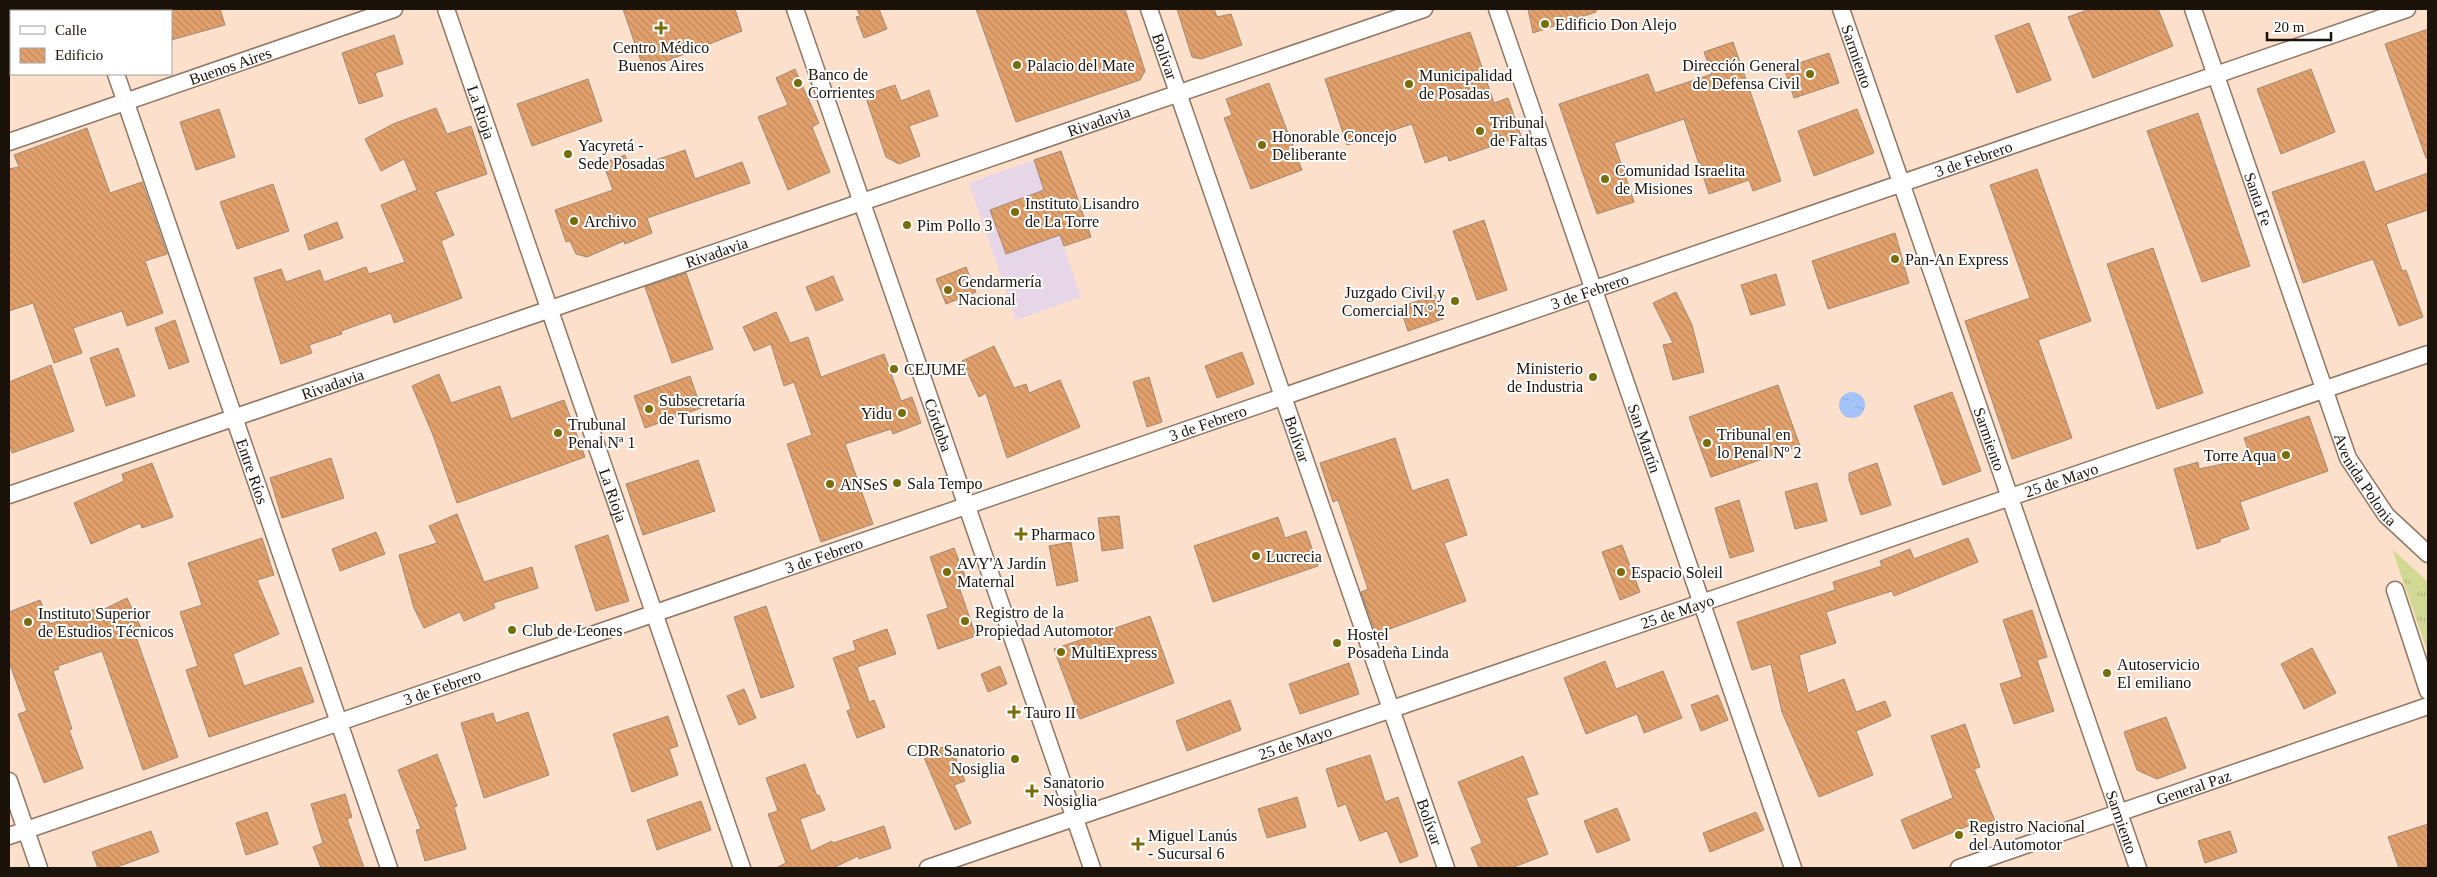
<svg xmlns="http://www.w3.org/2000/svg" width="2437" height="877" font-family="'Times New Roman',serif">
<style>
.education{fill:#e7d6e7}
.grass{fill:url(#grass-tufts)}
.water{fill:url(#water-ripples)}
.building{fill:url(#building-back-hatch);stroke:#a28975}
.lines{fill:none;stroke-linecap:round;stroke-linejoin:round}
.street-casing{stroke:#907764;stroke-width:19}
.street{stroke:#fff;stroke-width:16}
.poi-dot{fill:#796d09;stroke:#fff;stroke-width:2}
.labels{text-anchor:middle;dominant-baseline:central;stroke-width:4;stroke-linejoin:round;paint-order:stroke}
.poi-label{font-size:16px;fill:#1b120a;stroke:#fff;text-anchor:start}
.street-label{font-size:16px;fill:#1b120a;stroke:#fff}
</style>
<defs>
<pattern id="grass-tufts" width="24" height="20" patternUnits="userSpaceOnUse" patternTransform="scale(1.25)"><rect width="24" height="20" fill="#d2d995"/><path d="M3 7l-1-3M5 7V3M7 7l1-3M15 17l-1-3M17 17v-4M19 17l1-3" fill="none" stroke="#b4b97f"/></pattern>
<pattern id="water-ripples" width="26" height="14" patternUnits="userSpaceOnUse" patternTransform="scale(1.25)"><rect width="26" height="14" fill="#a4c4f9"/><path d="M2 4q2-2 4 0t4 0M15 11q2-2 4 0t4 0" fill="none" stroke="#8da7d4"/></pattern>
<pattern id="building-back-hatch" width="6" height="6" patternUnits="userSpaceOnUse" patternTransform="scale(1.25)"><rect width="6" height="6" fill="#e2a16c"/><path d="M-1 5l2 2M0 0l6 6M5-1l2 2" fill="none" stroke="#c18a5c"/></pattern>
</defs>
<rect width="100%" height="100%" fill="#fce0cb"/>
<path class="education" d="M 1034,160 L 1081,297 L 1016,320 L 969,183 Z"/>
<path class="grass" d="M 2392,549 L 2428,582 L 2428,653 Z"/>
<path class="water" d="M1839 405a13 13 0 1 1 26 0a13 13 0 1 1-26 0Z"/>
<path class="building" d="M 171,9 L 220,9 L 225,25 L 171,40 Z
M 623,9 L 735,9 L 742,31 L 644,70 Z
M 857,9 L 879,9 L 887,29 L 864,38 L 856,17 L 860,16 Z
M 976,9 L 1125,9 L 1145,71 L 1140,80 L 1016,122 Z
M 1177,9 L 1214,9 L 1217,17 L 1231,14 L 1242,45 L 1201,59 L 1192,57 Z
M 1528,9 L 1596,9 L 1596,12 L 1533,33 Z
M 2090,9 L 2158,9 L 2173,46 L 2093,78 L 2068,17 Z
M 2029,23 L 2051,80 L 2017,93 L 1995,36 Z
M 2428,29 L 2428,158 L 2426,158 L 2385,44 Z
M 1470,32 L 1494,103 L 1508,98 L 1521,136 L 1449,161 L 1447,155 L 1425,163 L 1412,124 L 1347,145 L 1325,79 Z
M 394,35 L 403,64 L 375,73 L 383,96 L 359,104 L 342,53 Z
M 1733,42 L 1781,181 L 1753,191 L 1749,180 L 1709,194 L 1684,119 L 1614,143 L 1634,202 L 1597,214 L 1559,104 L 1648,74 L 1655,93 L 1712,74 L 1704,52 Z
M 1829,53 L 1839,83 L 1794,98 L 1784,68 Z
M 795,69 L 819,123 L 812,127 L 830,172 L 788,190 L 758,117 L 788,105 L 776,78 Z
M 2311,69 L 2335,132 L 2281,154 L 2257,89 Z
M 588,79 L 602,121 L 532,146 L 517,104 Z
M 1269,83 L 1302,170 L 1251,189 L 1224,118 L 1232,115 L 1226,99 Z
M 895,85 L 901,101 L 929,90 L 938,116 L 909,126 L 920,156 L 899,164 L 886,157 L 865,95 Z
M 436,108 L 447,134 L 471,126 L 487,174 L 435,192 L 454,235 L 441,241 L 462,298 L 394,323 L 391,313 L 341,331 L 342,334 L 309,345 L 312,353 L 281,364 L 254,278 L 281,269 L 286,282 L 320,270 L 324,282 L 366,267 L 369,274 L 405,262 L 381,205 L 417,190 L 404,159 L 381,171 L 365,139 L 393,124 Z
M 219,109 L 235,157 L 196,170 L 180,122 Z
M 1857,109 L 1874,153 L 1814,176 L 1798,131 Z
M 2198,113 L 2250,266 L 2202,282 L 2147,131 Z
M 87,128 L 110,193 L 142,182 L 167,254 L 145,261 L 163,313 L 127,326 L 122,311 L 73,328 L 82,353 L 54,363 L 33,303 L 9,311 L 9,169 L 19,167 L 14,155 Z
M 685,150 L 695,179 L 742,162 L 750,183 L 647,218 L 652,233 L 625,244 L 624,241 L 587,257 L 576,254 L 570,241 L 566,242 L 555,210 L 613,190 L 603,163 L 625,155 L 630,169 Z
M 1061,151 L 1091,237 L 1064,246 L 1060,235 L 1006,254 L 990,210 L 1044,190 L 1034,160 Z
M 2364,161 L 2375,192 L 2428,173 L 2428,210 L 2386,224 L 2402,271 L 2406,270 L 2423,317 L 2399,326 L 2373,259 L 2303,283 L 2272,192 Z
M 2037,169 L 2091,321 L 2038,340 L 2072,438 L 2012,459 L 1965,321 L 2030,298 L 1990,185 Z
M 273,184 L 289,231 L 237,249 L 220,202 Z
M 1484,220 L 1507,290 L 1477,300 L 1453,231 Z
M 337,222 L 343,238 L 309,250 L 304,235 Z
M 1895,233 L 1909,283 L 1828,309 L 1812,261 Z
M 2153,248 L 2203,393 L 2157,409 L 2107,264 Z
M 966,267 L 976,292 L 946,304 L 936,279 Z
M 686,273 L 713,349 L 672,363 L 645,287 Z
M 1776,274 L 1785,305 L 1751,315 L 1741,285 Z
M 833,276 L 843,300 L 816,311 L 806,287 Z
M 1676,292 L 1692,325 L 1704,372 L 1673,380 L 1663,345 L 1673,343 L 1653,303 Z
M 1435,295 L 1443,319 L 1408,331 L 1400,307 Z
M 776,312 L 790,343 L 808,337 L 821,377 L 884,354 L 901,401 L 912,397 L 921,423 L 893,434 L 891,429 L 845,444 L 873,524 L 821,542 L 787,444 L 812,435 L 794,382 L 784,386 L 771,344 L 754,351 L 743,327 Z
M 175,320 L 189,362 L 169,369 L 155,328 Z
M 994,346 L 1014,388 L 1026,384 L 1029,393 L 1060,380 L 1080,427 L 1007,458 L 986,393 L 979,397 L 962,361 Z
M 118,348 L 135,396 L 106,406 L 90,358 Z
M 1242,352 L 1254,384 L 1217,398 L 1205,366 Z
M 51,365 L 74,431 L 12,453 L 9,444 L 9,382 Z
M 439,374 L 451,403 L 500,386 L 511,419 L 564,400 L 585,457 L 457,503 L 433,435 L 412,386 Z
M 690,376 L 701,408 L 645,428 L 634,396 Z
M 1149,377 L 1162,422 L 1147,427 L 1133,382 Z
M 1778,385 L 1800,446 L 1711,477 L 1689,417 Z
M 1952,392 L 1981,471 L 1943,485 L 1914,406 Z
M 2309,416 L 2328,471 L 2240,502 L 2249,529 L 2220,539 L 2220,542 L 2197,549 L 2174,469 L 2198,462 L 2199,469 L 2251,458 L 2244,438 Z
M 1395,438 L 1412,491 L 1448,479 L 1467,535 L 1444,543 L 1466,601 L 1376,634 L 1361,592 L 1368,589 L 1338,500 L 1333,502 L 1320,463 Z
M 331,458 L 344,498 L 282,518 L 270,478 Z
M 698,460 L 715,511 L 643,535 L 626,484 Z
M 152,463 L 173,517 L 142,528 L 140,523 L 91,544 L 74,503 L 124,481 L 122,474 Z
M 1877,463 L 1891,505 L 1861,515 L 1849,480 L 1849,473 Z
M 1817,483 L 1827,521 L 1795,529 L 1785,492 Z
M 1739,500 L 1754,551 L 1730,558 L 1715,508 Z
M 457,514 L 484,582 L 532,567 L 538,588 L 493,603 L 495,608 L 464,621 L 460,612 L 424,628 L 414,608 L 399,555 L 437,543 L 429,526 Z
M 1119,516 L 1123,548 L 1102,551 L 1098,518 Z
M 1278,517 L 1285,538 L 1306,531 L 1318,566 L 1213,602 L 1194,546 Z
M 376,532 L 385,554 L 340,571 L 332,549 Z
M 608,535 L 629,601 L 596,611 L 575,546 Z
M 262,538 L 274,575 L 257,580 L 279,634 L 233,654 L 244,686 L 301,667 L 314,702 L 209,737 L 186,670 L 198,666 L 180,612 L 202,605 L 188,563 Z
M 1968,538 L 1978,562 L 1894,596 L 1892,591 L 1826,612 L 1836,643 L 1799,655 L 1808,693 L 1844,679 L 1856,712 L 1885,701 L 1891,716 L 1856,731 L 1873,775 L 1819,797 L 1782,712 L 1771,664 L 1752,670 L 1737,622 L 1835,590 L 1833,582 L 1882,566 L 1880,561 L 1910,549 L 1914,559 Z
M 1071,542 L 1078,581 L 1057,586 L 1049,546 Z
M 1622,545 L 1640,592 L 1620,600 L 1602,552 Z
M 954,548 L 967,581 L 958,584 L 976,636 L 938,649 L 927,615 L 948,608 L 930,557 Z
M 127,598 L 141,628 L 134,631 L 178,757 L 143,770 L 102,651 L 58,666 L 59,669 L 53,671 L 72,729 L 69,730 L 83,768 L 44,783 L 18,714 L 27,711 L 9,662 L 9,612 L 40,600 L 50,624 L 95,609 L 96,613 Z
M 766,606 L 794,687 L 761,698 L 734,617 Z
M 2032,610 L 2047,657 L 2037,660 L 2054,711 L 2014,724 L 2000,684 L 2022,677 L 2003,620 Z
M 1150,616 L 1174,683 L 1080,719 L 1054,649 Z
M 887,629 L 896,654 L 857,667 L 869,702 L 874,700 L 885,727 L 857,738 L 847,711 L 851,709 L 833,658 L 856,650 L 853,641 Z
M 2312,648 L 2336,693 L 2304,709 L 2281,664 Z
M 1605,661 L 1616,689 L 1663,671 L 1682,718 L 1644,733 L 1637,714 L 1586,734 L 1564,678 Z
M 1349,663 L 1359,694 L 1300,714 L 1289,684 Z
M 1000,666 L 1007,684 L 988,692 L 981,674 Z
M 744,689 L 756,718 L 739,725 L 727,696 Z
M 1718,695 L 1728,720 L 1701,731 L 1691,705 Z
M 1230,700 L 1241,730 L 1187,751 L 1176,721 Z
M 528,712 L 549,775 L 484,798 L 461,723 L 493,713 L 496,723 Z
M 668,716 L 678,746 L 669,749 L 678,775 L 632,792 L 613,734 Z
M 2166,717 L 2186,768 L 2157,779 L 2137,770 L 2124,732 Z
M 1965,724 L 1980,767 L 1974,769 L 1997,826 L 1974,835 L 1970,825 L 1913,849 L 1901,820 L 1953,798 L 1931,736 Z
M 950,744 L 965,781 L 954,785 L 971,823 L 955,830 L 923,755 Z
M 437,754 L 457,806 L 454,807 L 466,849 L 425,861 L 416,830 L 421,829 L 398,770 Z
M 1370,755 L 1385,802 L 1398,797 L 1418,856 L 1400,863 L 1387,831 L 1360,841 L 1346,804 L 1338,807 L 1326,769 Z
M 1523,756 L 1538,794 L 1526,798 L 1548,854 L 1511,868 L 1479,868 L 1471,848 L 1482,843 L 1458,782 Z
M 805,764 L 817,796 L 819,795 L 825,810 L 800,819 L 811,851 L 832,841 L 833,843 L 884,826 L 891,848 L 859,859 L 858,856 L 833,868 L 776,868 L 786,863 L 768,814 L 778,811 L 766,778 Z
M 345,794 L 352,817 L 347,819 L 364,868 L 321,868 L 313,847 L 323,843 L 311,804 Z
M 1297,797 L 1306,827 L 1267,838 L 1258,809 Z
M 701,801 L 711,830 L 657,850 L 647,820 Z
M 1617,808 L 1630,840 L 1597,853 L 1584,821 Z
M 267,812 L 278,844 L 246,855 L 236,823 Z
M 1756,812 L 1764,830 L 1710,852 L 1703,833 Z
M 2428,824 L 2428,868 L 2399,868 L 2388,837 Z
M 151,831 L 159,852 L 114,868 L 98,868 L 92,852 Z
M 2230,831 L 2237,852 L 2205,863 L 2198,841 Z"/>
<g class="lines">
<defs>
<g id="street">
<path d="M 94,9 L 94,11"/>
<path id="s1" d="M 446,9 L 742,868"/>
<path id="s2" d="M 795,9 L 1092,868"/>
<path id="s3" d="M 1149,9 L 1446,868"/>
<path id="s4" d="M 1497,9 L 1793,868"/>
<path id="s5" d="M 1841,9 L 2138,868"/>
<path id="s6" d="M 2193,9 L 2348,458 L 2386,515 L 2428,554"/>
<path id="s7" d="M 116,74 L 389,868"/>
<path id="s8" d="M 9,142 L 394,9"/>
<path id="s9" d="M 9,495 L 1424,9"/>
<path d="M 2395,590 L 2428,691"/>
<path d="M 9,781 L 39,868"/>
<path id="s10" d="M 9,836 L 2407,9"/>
<path id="s11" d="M 928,868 L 2428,354"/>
<path id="s12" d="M 1959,868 L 2428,706"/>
</g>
</defs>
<use href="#street" class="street-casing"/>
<use href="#street" class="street"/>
</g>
<g class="poi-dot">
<circle cx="1545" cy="24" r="5"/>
<path d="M658.5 20.5h5v5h5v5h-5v5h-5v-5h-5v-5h5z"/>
<circle cx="1017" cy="65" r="5"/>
<circle cx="1810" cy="74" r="5"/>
<circle cx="798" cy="83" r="5"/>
<circle cx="1409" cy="84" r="5"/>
<circle cx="1480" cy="131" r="5"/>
<circle cx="1262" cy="145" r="5"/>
<circle cx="568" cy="154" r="5"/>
<circle cx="1605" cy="179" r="5"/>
<circle cx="1015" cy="212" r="5"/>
<circle cx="574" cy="221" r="5"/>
<circle cx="907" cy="225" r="5"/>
<circle cx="1895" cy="259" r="5"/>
<circle cx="948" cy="290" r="5"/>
<circle cx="1455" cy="301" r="5"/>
<circle cx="894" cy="369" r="5"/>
<circle cx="1593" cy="377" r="5"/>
<circle cx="649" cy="409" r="5"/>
<circle cx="902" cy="413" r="5"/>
<circle cx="558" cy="433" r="5"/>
<circle cx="1707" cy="443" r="5"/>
<circle cx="2286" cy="455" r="5"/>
<circle cx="897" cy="483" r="5"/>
<circle cx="830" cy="484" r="5"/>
<path d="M1018.5 526.5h5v5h5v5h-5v5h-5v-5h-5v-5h5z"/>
<circle cx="1256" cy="556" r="5"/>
<circle cx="947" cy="572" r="5"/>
<circle cx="1621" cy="572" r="5"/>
<circle cx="965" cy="621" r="5"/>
<circle cx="28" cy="622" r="5"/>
<circle cx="512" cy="630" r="5"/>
<circle cx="1337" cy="643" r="5"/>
<circle cx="1061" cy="652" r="5"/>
<circle cx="2107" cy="673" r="5"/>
<path d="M1011.5 704.5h5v5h5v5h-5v5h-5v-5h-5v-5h5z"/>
<circle cx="1015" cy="759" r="5"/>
<path d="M1029.5 783.5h5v5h5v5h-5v5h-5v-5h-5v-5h5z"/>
<circle cx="1959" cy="835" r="5"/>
<path d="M1135.5 836.5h5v5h5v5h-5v5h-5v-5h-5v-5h5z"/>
</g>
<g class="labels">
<g class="poi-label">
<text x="1555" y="24">Edificio Don Alejo</text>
<text x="661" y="47" text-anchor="middle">Centro Médico<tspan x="661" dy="18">Buenos Aires</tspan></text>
<text x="1027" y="65">Palacio del Mate</text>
<text x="1800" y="65" text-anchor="end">Dirección General<tspan x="1800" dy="18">de Defensa Civil</tspan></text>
<text x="808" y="74">Banco de<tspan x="808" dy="18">Corrientes</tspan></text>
<text x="1419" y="75">Municipalidad<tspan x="1419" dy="18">de Posadas</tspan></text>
<text x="1490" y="122">Tribunal<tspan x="1490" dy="18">de Faltas</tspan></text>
<text x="1272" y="136">Honorable Concejo<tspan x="1272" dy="18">Deliberante</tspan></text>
<text x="578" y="145">Yacyretá -<tspan x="578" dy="18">Sede Posadas</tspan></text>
<text x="1615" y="170">Comunidad Israelita<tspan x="1615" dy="18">de Misiones</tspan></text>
<text x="1025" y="203">Instituto Lisandro<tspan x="1025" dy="18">de La Torre</tspan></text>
<text x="584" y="221">Archivo</text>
<text x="917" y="225">Pim Pollo 3</text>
<text x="1905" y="259">Pan-An Express</text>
<text x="958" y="281">Gendarmería<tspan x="958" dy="18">Nacional</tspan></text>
<text x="1445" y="292" text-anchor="end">Juzgado Civil y<tspan x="1445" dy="18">Comercial N.º 2</tspan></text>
<text x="1583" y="368" text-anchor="end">Ministerio<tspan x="1583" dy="18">de Industria</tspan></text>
<text x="904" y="369">CEJUME</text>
<text x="659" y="400">Subsecretaría<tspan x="659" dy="18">de Turismo</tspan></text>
<text x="892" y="413" text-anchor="end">Yidu</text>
<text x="568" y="424">Trubunal<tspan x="568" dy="18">Penal Nª 1</tspan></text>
<text x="1717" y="434">Tribunal en<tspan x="1717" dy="18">lo Penal Nº 2</tspan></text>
<text x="2276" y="455" text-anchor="end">Torre Aqua</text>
<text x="907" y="483">Sala Tempo</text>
<text x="840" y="484">ANSeS</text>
<text x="1031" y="534">Pharmaco</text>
<text x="1266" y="556">Lucrecia</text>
<text x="957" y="563">AVY'A Jardín<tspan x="957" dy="18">Maternal</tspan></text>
<text x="1631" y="572">Espacio Soleil</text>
<text x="975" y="612">Registro de la<tspan x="975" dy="18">Propiedad Automotor</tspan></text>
<text x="38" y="613">Instituto Superior<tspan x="38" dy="18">de Estudios Técnicos</tspan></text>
<text x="522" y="630">Club de Leones</text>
<text x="1347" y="634">Hostel<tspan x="1347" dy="18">Posadeña Linda</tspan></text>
<text x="1071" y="652">MultiExpress</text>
<text x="2117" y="664">Autoservicio<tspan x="2117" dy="18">El emiliano</tspan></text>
<text x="1024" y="712">Tauro II</text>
<text x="1005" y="750" text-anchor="end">CDR Sanatorio<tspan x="1005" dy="18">Nosiglia</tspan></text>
<text x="1043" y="782">Sanatorio<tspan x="1043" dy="18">Nosiglia</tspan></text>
<text x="1969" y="826">Registro Nacional<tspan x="1969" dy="18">del Automotor</tspan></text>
<text x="1148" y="835">Miguel Lanús<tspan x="1148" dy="18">- Sucursal 6</tspan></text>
</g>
<g class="street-label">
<text stroke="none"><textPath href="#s3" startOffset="50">Bolívar</textPath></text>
<text stroke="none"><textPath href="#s5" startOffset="50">Sarmiento</textPath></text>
<text stroke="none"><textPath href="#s8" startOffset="234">Buenos Aires</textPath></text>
<text stroke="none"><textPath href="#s1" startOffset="109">La Rioja</textPath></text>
<text stroke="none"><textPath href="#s9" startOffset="1152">Rivadavia</textPath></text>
<text stroke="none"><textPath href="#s10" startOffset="2078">3 de Febrero</textPath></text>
<text stroke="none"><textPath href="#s6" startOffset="201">Santa Fe</textPath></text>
<text stroke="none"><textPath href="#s9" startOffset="748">Rivadavia</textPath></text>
<text stroke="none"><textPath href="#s10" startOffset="1672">3 de Febrero</textPath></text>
<text stroke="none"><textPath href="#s9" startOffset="342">Rivadavia</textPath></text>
<text stroke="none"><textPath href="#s10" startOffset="1268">3 de Febrero</textPath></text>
<text stroke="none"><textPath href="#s2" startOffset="440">Córdoba</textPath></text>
<text stroke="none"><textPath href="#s3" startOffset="455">Bolívar</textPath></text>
<text stroke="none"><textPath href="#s4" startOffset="454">San Martín</textPath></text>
<text stroke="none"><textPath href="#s5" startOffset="455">Sarmiento</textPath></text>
<text stroke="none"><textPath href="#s7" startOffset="420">Entre Ríos</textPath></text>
<text stroke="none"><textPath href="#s6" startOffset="502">Avenida Polonia</textPath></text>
<text stroke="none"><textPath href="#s11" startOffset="1198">25 de Mayo</textPath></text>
<text stroke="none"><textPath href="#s1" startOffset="514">La Rioja</textPath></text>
<text stroke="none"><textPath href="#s10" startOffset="862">3 de Febrero</textPath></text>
<text stroke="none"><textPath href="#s11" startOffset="792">25 de Mayo</textPath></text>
<text stroke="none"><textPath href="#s10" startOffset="458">3 de Febrero</textPath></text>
<text stroke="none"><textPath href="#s11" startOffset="388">25 de Mayo</textPath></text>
<text stroke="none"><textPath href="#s12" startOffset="248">General Paz</textPath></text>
<text stroke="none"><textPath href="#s3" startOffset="860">Bolívar</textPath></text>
<text stroke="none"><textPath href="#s5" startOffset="860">Sarmiento</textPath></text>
</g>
</g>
<rect width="2437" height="877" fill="none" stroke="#1b120a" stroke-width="20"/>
<rect x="10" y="10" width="162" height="65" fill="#ffffff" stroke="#a4a09d"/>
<rect x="20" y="26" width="25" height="8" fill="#ffffff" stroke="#a4a09d"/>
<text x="55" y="35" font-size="15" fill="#1b120a">Calle</text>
<rect x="20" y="48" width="25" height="15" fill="url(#building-back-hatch)" stroke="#a4a09d"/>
<text x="55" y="60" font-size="15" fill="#1b120a">Edificio</text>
<path d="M2267 32v8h64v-8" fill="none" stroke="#1b120a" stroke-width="2.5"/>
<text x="2274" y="32" font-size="15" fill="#1b120a" stroke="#ffffff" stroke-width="4" paint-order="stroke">20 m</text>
</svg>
